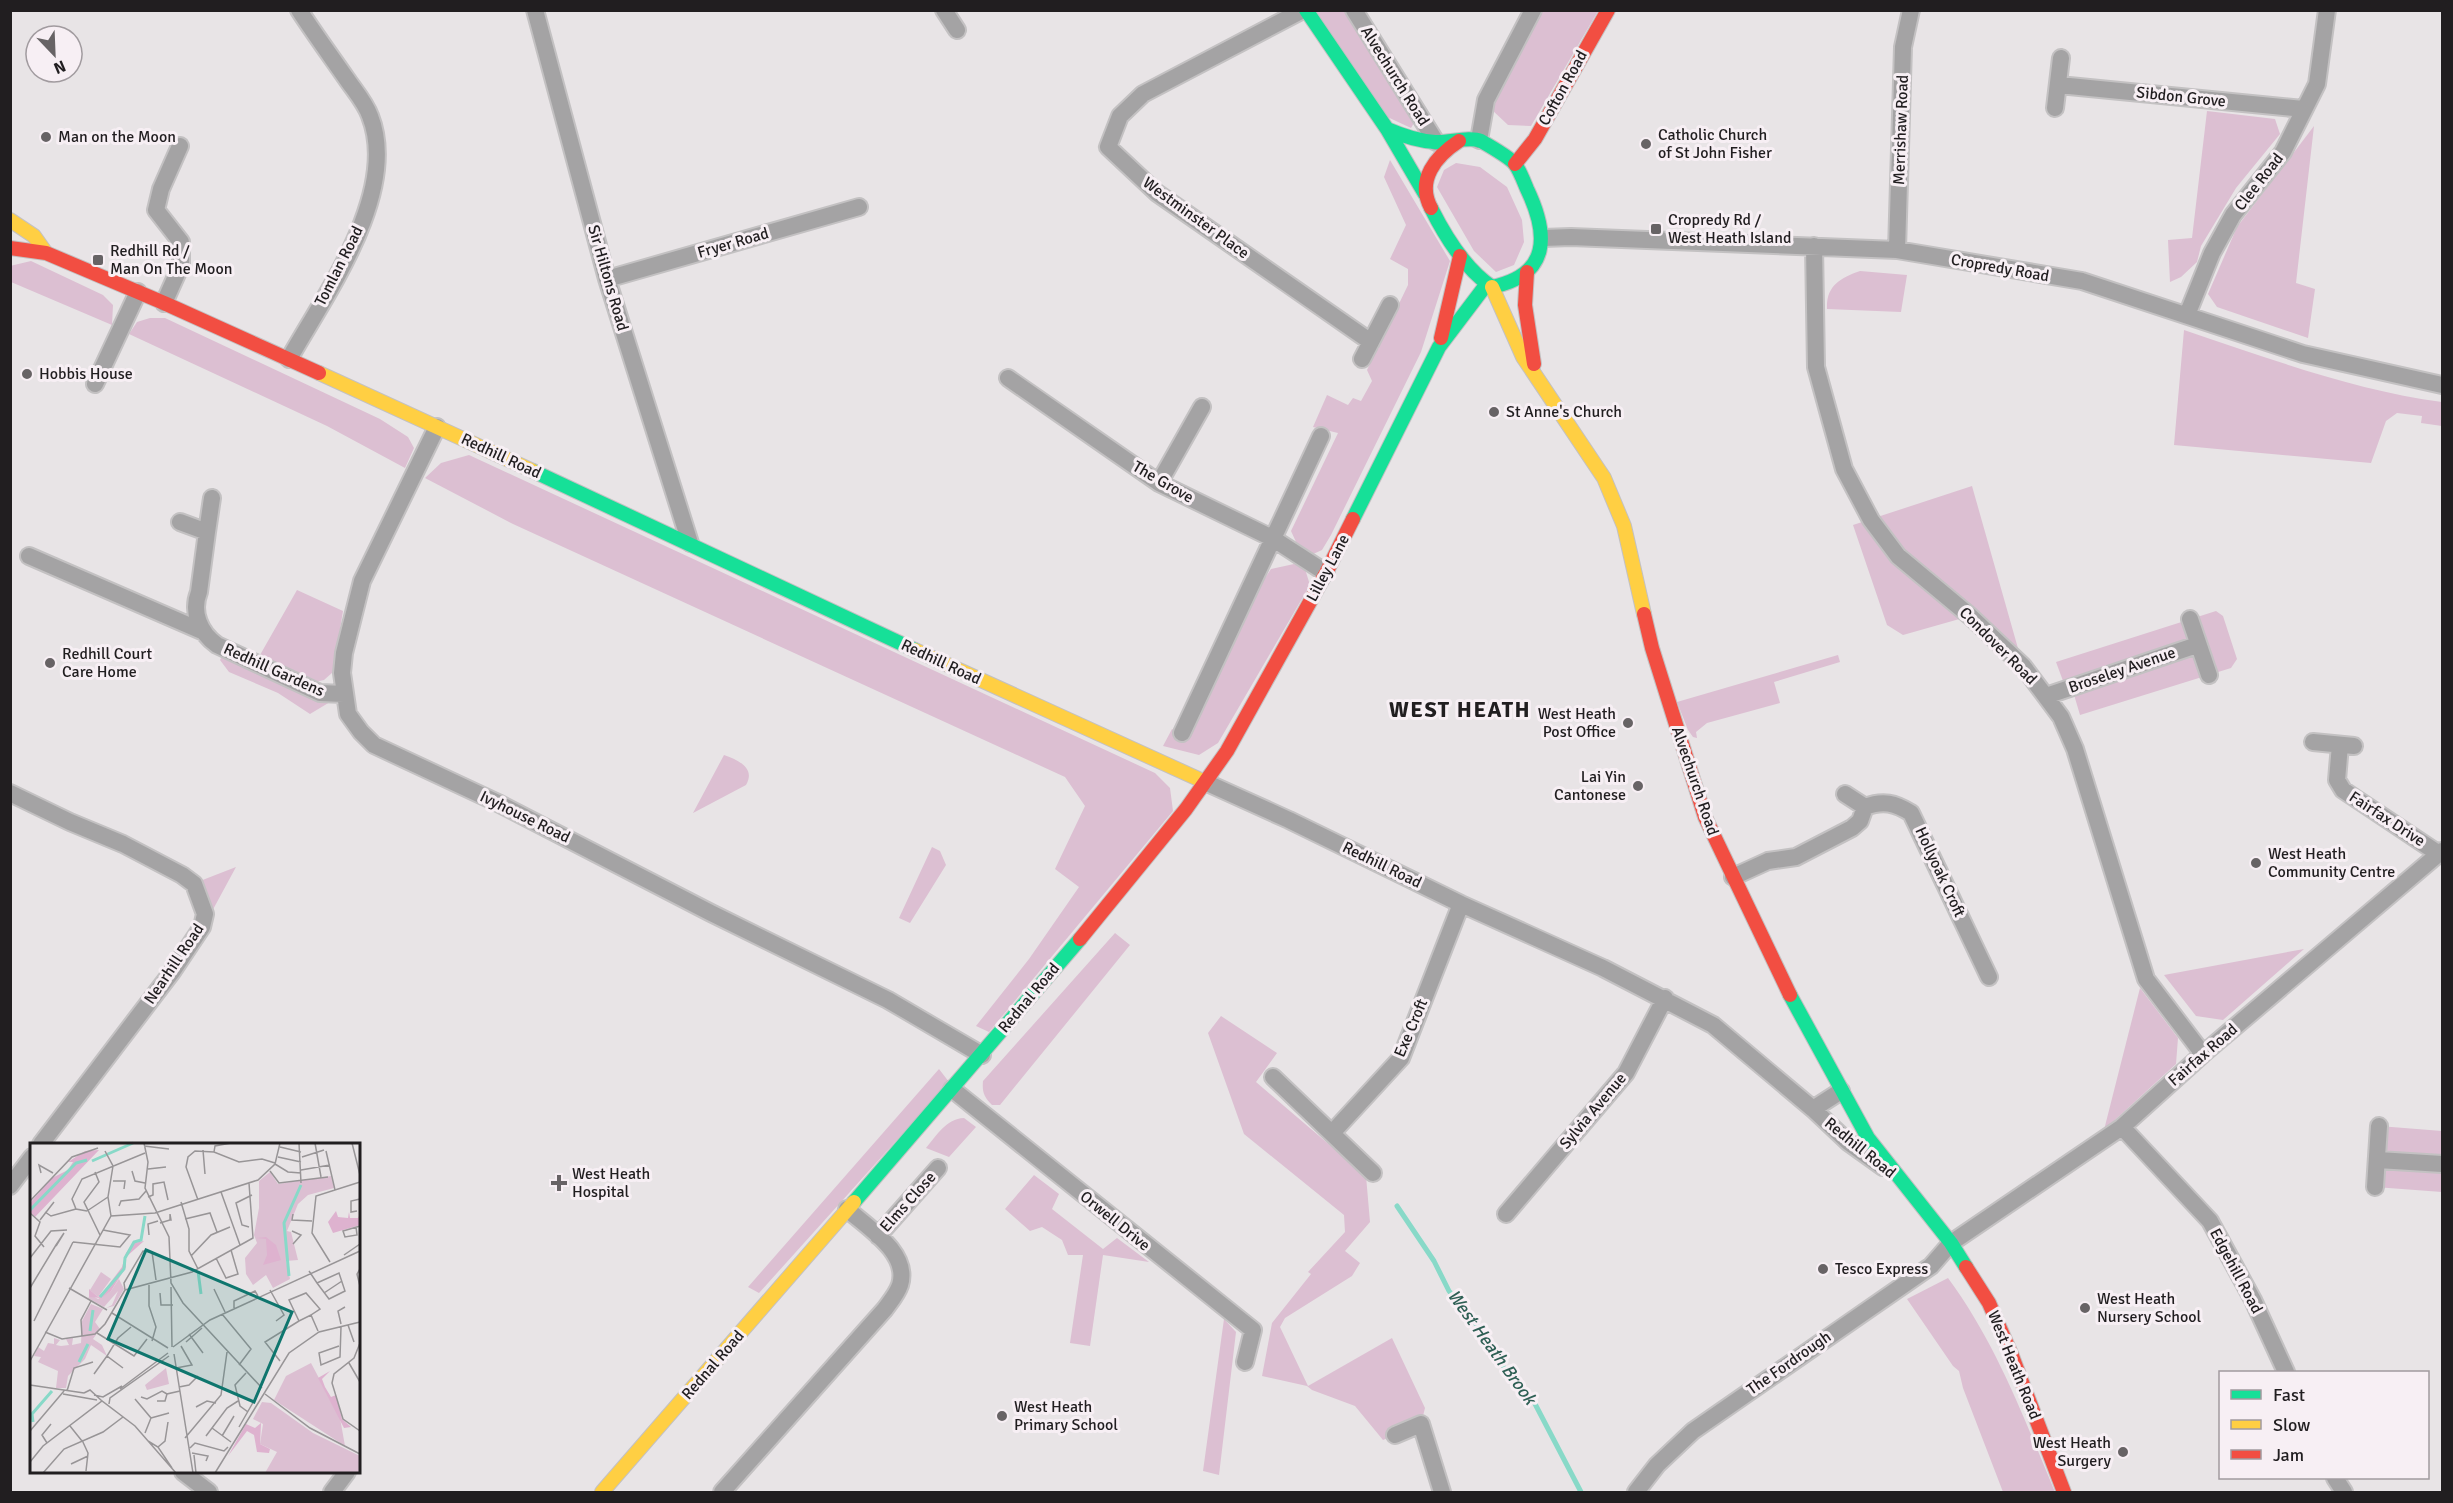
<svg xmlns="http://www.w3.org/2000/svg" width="2453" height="1503" font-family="Signika,sans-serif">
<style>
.green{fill:#dcbfd2}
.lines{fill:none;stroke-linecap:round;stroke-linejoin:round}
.stream{stroke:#88d9c8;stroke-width:5}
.street-casing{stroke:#c3c1c2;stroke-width:20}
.fast-casing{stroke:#c3c1c2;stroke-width:16}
.slow-casing{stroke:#c3c1c2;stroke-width:16}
.jam-casing{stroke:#c3c1c2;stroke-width:16}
.street{stroke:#a4a3a4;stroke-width:16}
.fast{stroke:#16e098;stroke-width:14}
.slow{stroke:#ffcf43;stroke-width:14}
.jam{stroke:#f24e42;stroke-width:14}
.poi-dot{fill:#676365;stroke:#f7eff4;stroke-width:2}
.labels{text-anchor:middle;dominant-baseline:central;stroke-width:6;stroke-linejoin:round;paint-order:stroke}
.street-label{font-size:16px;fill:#211e20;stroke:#f7eff4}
.poi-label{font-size:16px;fill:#211e20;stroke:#f7eff4;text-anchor:start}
.water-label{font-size:18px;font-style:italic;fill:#2e5f54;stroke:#f7eff4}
.district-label{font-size:22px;font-weight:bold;letter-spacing:1.5px;fill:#211e20;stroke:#f7eff4}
.inset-river{fill:none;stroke:#88d9c8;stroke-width:3}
.inset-road{fill:none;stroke:#989597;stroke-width:1.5}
.view{fill:#0f766e;fill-opacity:0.15;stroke:#0f766e;stroke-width:3}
.inset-edge{fill:none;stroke:#211e20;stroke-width:3}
</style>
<rect width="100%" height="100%" fill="#e8e4e6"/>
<path class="green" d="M 1313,11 L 1344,11 L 1414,123 L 1411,128 L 1381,114 Z
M 1542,11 L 1598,11 L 1531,126 L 1508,125 L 1491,109 Z
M 2207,111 L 2275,119 L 2280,134 L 2236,188 L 2201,246 L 2197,262 L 2181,277 L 2170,282 L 2168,240 L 2192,238 Z
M 2314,126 L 2296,283 L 2315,289 L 2308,338 L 2217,307 L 2208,294 L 2237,227 Z
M 1390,160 L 1450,261 L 1421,352 L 1331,535 L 1322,550 L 1311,555 L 1297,544 L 1291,531 L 1338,433 L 1313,427 L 1327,395 L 1348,405 L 1353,398 L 1361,401 L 1372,381 L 1367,370 L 1408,285 L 1408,269 L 1390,259 L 1406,225 L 1384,177 Z
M 1456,163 L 1480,167 L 1507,187 L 1522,220 L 1524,242 L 1514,265 L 1496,272 L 1474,251 L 1437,187 L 1444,170 Z
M 31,261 L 103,295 L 113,305 L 112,325 L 11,282 L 10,266 Z
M 1860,271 L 1907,275 L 1901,312 L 1827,309 C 1826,286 1840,278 1860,271 Z
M 150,318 L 165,318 L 380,419 L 408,437 L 414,448 L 405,468 L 327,426 L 129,334 L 137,322 Z
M 2184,330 C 2267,358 2357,391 2442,402 L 2442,426 L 2421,423 L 2422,416 L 2397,413 L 2386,421 L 2371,463 L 2174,445 Z
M 469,455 L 1155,773 L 1170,788 L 1173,811 L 989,1032 L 976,1026 L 1029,959 L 1079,887 L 1055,869 L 1085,806 L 1065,777 L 513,524 L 425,478 L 441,463 Z
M 1972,486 L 2023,666 L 1970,616 L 1903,635 L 1887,625 L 1853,525 Z
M 1294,564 L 1305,569 L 1310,585 L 1218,743 L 1199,755 L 1163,746 L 1172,729 L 1187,737 L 1253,596 L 1271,569 Z
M 297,590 L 343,611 L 333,672 L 324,680 L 315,682 L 260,655 Z
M 2216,611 L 2223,616 L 2237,659 L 2231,668 L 2080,715 L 2072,688 L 2066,689 L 2056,662 Z
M 1838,655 L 1840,662 L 1774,682 L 1780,703 L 1707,723 L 1696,732 L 1697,738 L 1693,737 L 1688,730 L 1677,702 Z
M 222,656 L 330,702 L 310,714 L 278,693 L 229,672 L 220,660 Z
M 724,755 C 738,760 756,768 746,785 L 693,813 Z
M 932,847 L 940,851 L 946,865 L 910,923 L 899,918 Z
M 236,867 L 210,915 L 200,881 Z
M 1115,933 L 1130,945 L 1000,1105 L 992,1105 C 984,1097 982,1092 983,1081 Z
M 2304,949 L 2223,1020 L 2196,1016 L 2164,975 Z
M 2140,988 L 2178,1038 L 2176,1064 L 2104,1130 Z
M 1221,1016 L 1277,1053 L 1256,1082 L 1366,1176 L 1370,1222 L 1345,1251 L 1360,1263 L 1352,1276 L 1285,1318 L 1280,1327 L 1308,1386 L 1392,1338 L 1425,1408 L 1421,1424 L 1383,1440 L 1355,1406 L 1312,1390 L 1307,1386 L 1262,1376 L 1272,1323 L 1311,1274 L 1308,1272 L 1345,1232 L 1344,1215 L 1244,1134 L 1208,1033 Z
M 939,1069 L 949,1082 L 759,1293 L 748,1287 Z
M 964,1118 L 976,1127 L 949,1157 L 926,1148 C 937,1135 946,1119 964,1118 Z
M 2379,1126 L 2442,1131 L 2442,1192 L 2375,1187 Z
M 1034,1175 L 1059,1194 L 1052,1209 L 1103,1249 L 1117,1238 L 1149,1262 L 1103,1255 L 1090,1346 L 1070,1343 L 1083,1255 L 1068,1255 L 1062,1240 L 1042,1227 L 1030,1231 L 1005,1209 Z
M 1948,1278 C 1996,1343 2024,1418 2055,1492 L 2003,1492 L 1963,1388 L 1959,1371 L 1953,1366 L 1907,1299 Z
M 1224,1319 L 1236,1332 L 1219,1475 L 1203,1471 Z"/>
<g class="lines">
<path class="stream" d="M 1397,1206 L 1434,1261 L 1449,1291 L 1486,1336 L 1506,1371 L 1533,1400 L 1581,1492"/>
<defs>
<path id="street" d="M 535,10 L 607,279 L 690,543
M 944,10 L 957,30
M 1303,10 L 1143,94 L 1120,116 L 1108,147 L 1157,193 L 1371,342
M 1354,10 L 1436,142
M 2059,85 L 2303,109
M 2055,108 L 2061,58
M 1479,140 L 1486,100 L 1533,10
M 1543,238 L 1571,237 L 1897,250 L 2082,281 L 2303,354 L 2442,385
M 1814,246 L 1816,367 L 1844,469 L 1871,520 L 1898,556 L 1970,616 L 2023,666 L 2061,717 L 2075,749 L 2146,979 L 2203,1054
M 1897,250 L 1903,47 L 1911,10
M 607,279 L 859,207
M 164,303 L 181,265 L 181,242 L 156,210 L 161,189 L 180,146
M 2187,315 L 2212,253 L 2233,215 L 2283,152 L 2317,84 L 2327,10
M 289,359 C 325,295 400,192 370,116 C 365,102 354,90 346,78 C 330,55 314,33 299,10
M 1362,359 L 1390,305
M 1008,378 L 1159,483 L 1272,538 L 1326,573
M 95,384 L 138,292
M 437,427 L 362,581 L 344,653 L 342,673 L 348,714 L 361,732 L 374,745 L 498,803 L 711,913 L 888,1000 L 982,1055
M 1159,483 L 1202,407
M 180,522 L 207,532 L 212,498
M 207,532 L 199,592 C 191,612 200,633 217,645 L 320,693 L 344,694
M 29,556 L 204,632
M 2190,619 L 2209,675
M 2046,696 L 2197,645
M 1182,733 L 1321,436
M 2313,742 L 2354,746
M 2340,745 L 2337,780 L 2343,790 L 2439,854
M 1205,782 L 1289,820 L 1461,904 L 1603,968 L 1713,1025 L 1813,1109 L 1848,1142 L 1883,1167
M 10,793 L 70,822 L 123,844 L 182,875 L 194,884 L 205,914 L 202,927 L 172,972 L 41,1144
M 1845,794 L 1865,807
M 1733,877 L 1768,861 L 1796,857 L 1852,828 L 1860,821 L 1865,807 C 1883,800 1895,803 1911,813 L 1989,977
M 1273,1077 L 1373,1173
M 952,1089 L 1253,1330 L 1245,1362
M 1813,1109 L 1841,1091
M 2122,1127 L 2210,1221 L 2253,1300 L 2286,1372
M 1332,1133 L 1401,1058 L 1461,904
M 2378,1160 L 2442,1164
M 10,1186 L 32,1157
M 2375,1187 L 2379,1126
M 1506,1214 L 1626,1073 L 1665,998
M 878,1236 L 938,1168
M 1395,1435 L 1421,1424 L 1442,1492
M 183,1472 L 209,1492
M 2335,1478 L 2344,1492
M 332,1492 L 347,1472
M 722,1492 L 885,1309 C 890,1302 897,1294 900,1285 C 910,1253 867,1227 847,1209
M 1636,1492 L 1657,1465 L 1693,1431 L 1931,1266 L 1951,1243 L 2122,1127 L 2203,1054 L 2442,851"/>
<path id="fast" d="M 1306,10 L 1387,129 L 1425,194
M 1387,129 C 1403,136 1418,141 1435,142 C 1449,143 1469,136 1481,141 C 1488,145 1510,158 1515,164 C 1520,171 1524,182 1527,189 C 1549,235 1550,275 1492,287 C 1465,269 1445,236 1431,208
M 533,471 L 915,650
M 1353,519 L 1439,347 L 1486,285
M 1790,995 L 1868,1138 L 1951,1243 L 1966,1267
M 854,1202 L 1080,939"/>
<path id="slow" d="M 10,220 L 34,236 L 46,253
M 1492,287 L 1523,357 L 1604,478 L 1624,526 L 1644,614
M 319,373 L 533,471
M 915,650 L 1205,782
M 602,1492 L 854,1202"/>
<path id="jam" d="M 1515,164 L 1535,139 L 1608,10
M 1431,208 C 1416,180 1436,156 1459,141
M 10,248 L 46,253 L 164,303 L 319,373
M 1527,272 L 1525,305 L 1534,364
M 1441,338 L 1460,256
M 1644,614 L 1652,648 L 1705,817 L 1790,995
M 1080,939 L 1186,809 L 1227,751 L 1326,573 L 1353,519
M 1966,1267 L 1989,1303 L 2012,1356 L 2064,1492"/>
</defs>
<use href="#street" class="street-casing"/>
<use href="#fast" class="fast-casing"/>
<use href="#slow" class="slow-casing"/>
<use href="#jam" class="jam-casing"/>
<use href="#street" class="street"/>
<use href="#fast" class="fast"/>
<use href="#slow" class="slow"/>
<use href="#jam" class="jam"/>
</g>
<g class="poi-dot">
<circle cx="46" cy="137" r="6"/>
<circle cx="1646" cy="144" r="6"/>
<rect x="1650" y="223" width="12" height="12" rx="3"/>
<rect x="92" y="254" width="12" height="12" rx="3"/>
<circle cx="27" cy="374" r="6"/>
<circle cx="1494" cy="412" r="6"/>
<circle cx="50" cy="663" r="6"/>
<circle cx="1628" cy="723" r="6"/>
<circle cx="1638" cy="786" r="6"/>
<circle cx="2256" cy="863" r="6"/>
<path d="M556 1174h6v6h6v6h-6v6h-6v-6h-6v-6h6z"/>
<circle cx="1823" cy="1269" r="6"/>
<circle cx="2085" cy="1308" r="6"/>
<circle cx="1002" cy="1416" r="6"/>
<circle cx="2123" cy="1452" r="6"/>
</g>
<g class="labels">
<g class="street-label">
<text transform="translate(1395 76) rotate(58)">Alvechurch Road</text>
<text transform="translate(1563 88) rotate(-61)">Cofton Road</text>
<text transform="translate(2181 97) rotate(6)">Sibdon Grove</text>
<text transform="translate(1901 130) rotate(-88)">Merrishaw Road</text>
<text transform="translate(2259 182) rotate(-52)">Clee Road</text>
<text transform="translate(1196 218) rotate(36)">Westminster Place</text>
<text transform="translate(733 243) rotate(-16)">Fryer Road</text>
<text transform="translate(339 266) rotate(-63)">Tomlan Road</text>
<text transform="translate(2000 268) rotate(10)">Cropredy Road</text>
<text transform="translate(608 278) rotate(74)">Sir Hiltons Road</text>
<text transform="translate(501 456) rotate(25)">Redhill Road</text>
<text transform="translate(1163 482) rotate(30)">The Grove</text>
<text transform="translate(1328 568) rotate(-62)">Lilley Lane</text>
<text transform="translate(1998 646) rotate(45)">Condover Road</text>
<text transform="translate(941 662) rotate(25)">Redhill Road</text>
<text transform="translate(274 670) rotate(24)">Redhill Gardens</text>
<text transform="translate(2122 670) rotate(-19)">Broseley Avenue</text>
<text transform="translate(1695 781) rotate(71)">Alvechurch Road</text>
<text transform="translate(525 817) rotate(26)">Ivyhouse Road</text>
<text transform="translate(2387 819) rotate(33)">Fairfax Drive</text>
<text transform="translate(1382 865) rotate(26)">Redhill Road</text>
<text transform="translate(1940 872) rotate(65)">Hollyoak Croft</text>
<text transform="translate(174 964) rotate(-56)">Nearhill Road</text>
<text transform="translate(1029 998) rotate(-50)">Rednal Road</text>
<text transform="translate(1411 1028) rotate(-67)">Exe Croft</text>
<text transform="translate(2203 1055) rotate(-41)">Fairfax Road</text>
<text transform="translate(1593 1111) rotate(-50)">Sylvia Avenue</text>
<text transform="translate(1860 1148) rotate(39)">Redhill Road</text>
<text transform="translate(908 1202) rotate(-48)">Elms Close</text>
<text transform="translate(1115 1221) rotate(39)">Orwell Drive</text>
<text transform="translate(2236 1271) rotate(62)">Edgehill Road</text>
<text transform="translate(1789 1363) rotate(-35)">The Fordrough</text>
<text transform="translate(713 1365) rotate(-49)">Rednal Road</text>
<text transform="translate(2014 1365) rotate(68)">West Heath Road</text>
</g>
<g class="poi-label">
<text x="1658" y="135">Catholic Church<tspan x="1658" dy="18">of St John Fisher</tspan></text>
<text x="58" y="137">Man on the Moon</text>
<text x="1668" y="220">Cropredy Rd /<tspan x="1668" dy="18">West Heath Island</tspan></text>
<text x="110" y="251">Redhill Rd /<tspan x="110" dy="18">Man On The Moon</tspan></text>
<text x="39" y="374">Hobbis House</text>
<text x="1506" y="412">St Anne's Church</text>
<text x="62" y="654">Redhill Court<tspan x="62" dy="18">Care Home</tspan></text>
<text x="1616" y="714" text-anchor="end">West Heath<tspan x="1616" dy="18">Post Office</tspan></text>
<text x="1626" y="777" text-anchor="end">Lai Yin<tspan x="1626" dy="18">Cantonese</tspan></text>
<text x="2268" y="854">West Heath<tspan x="2268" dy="18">Community Centre</tspan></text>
<text x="572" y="1174">West Heath<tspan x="572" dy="18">Hospital</tspan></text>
<text x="1835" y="1269">Tesco Express</text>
<text x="2097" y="1299">West Heath<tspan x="2097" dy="18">Nursery School</tspan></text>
<text x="1014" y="1407">West Heath<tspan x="1014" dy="18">Primary School</tspan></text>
<text x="2111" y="1443" text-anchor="end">West Heath<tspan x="2111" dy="18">Surgery</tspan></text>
</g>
<g class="water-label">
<text transform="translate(1492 1347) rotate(54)">West Heath Brook</text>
</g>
<g class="district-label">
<text x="1460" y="709">WEST HEATH</text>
</g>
</g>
<g transform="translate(30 1143)">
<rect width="330" height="330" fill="#e8e4e6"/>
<path d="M 240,29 L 248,41 L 301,33 L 304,45 L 278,52 L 268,61 L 257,88 L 261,89 L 268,117 L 256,118 L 260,136 L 243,145 L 236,132 L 223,142 L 216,131 L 215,115 L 227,100 L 224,92 L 229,65 L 229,38 ZM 71,129 L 81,136 L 68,154 L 60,147 ZM 89,136 L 94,146 L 84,163 L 76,165 L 82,162 L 88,148 L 74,164 L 58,155 L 61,152 L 68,156 L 81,148 ZM 61,161 L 73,166 L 65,179 L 70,186 L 63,196 L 72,202 L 77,213 L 61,202 L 55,216 L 38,233 L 36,245 L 26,245 L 28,228 L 8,219 L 11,214 L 4,213 L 8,204 L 14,208 L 18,200 L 24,201 L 24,195 L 30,197 L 26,202 L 31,203 L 39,202 L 36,196 L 43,195 L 42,202 L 51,200 L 52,178 ZM 281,220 L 310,275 L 315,303 L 244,257 L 256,233 ZM 136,225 L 139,241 L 117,247 L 115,242 ZM 232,259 L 241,260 L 283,290 L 330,313 L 329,330 L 235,330 L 247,309 L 230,301 L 233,281 L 223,276 Z" fill="#dcbfd2"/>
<path d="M 69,7 L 5,74 L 0,69 L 0,60 L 22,35 L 38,27 L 43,19 L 38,19 L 55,8 ZM 306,68 L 308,74 L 318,75 L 319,69 L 320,75 L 328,75 L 330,71 L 330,82 L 303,90 L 298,79 ZM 236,94 L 246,102 L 251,117 L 233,122 L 237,112 L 236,96 L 226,95 ZM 114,98 L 96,114 L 96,124 L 81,148 L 71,155 L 59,154 L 59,146 L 68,154 L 74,148 L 92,124 L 96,110 L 104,100 ZM 300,228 L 292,236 L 295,244 L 301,254 L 306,252 L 312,276 L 321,284 L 314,285 L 288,235 ZM 231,280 L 230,301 L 240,306 L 239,310 L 227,309 L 224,292 L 217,288 L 198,313 L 216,281 L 225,285 Z" fill="#deb2cf"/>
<path class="inset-river" d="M 62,18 L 103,0M 0,67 L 46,20 L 57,17M 168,128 L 171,151M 259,133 L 254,80 L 271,42M 70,154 L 94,126 L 95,115 L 104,99 L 111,97 L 115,73M 60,188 L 63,167M 49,219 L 58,201M 3,279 L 2,271 L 22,248"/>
<path class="inset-road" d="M 114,0 L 118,19 L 115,45 L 139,94 L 141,140 L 153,160 L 232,245M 269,0 L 271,40M 285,0 L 291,34M 322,0 L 330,32M 114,3 L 139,6M 250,4 L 271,9M 173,7 L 175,31M 75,8 L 83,23 L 78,54 L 81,73M 296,8 L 305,47M 184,9 L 185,3 L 201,0M 248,14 L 271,19M 272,14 L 294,7M 245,21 L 258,29 L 271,30M 118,26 L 136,24M 271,27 L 300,22M 102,28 L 105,38 L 115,40M 240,28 L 249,40 L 298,34M 65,29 L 69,39 L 54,59 L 70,92M 11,30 L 9,22 L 23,30M 83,38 L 95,38 L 94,46M 191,49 L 210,102M 118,54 L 123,52 L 123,41 L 134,39 L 138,57M 168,57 L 156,24 L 158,14 L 165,8 L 184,9 L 209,19 L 232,16 L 245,20M 0,58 L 42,14 L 68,5M 151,59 L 159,86 L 159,108 L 168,126M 89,63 L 91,58 L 109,56 L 116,48M 57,68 L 46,66 L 42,56 L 52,36 L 115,10M 57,68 L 78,54M 327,68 L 321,69 L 321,58 L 330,56M 15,69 L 21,73 L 46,66M 0,70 L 10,79 L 5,93 L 14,104M 263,71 L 262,77 L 282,78M 155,76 L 180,70 L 187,89M 10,77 L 24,59M 130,80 L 140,77 L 140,71 L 141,77 L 140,77M 219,84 L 212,82 L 206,60 L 222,52M 326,84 L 327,92 L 315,94 L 313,88 L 330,83M 262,88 L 271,92 L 263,101M 119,92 L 118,81 L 128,78M 43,99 L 90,104 L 100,92 L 73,87M 314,112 L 330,101M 161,113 L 181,92 L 200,84M 0,115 L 21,88 L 37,87M 186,115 L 196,135 L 208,131 L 201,107M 300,119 L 282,90 L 286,53 L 330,39M 330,126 L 327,131 L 330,143M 279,128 L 287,140 L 309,130 L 315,148 L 299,156 L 287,140M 119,140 L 119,163 L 126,184 L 122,198M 141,144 L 142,204M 0,145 L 26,102 L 34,90 L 26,103M 39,145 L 77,167M 184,146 L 195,169M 95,147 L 94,140 L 113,108 L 122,109 L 126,137M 240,147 L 254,172 L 246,178M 130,150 L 131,162 L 143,162M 294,150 L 312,138M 204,165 L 204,158 L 225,148 L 228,153M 82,170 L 138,205M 192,171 L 221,206 L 209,222M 281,172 L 269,178 L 259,157 L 276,150 L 290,166 L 281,172 L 288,188M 4,178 L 43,99M 311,181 L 308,168 L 315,164M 318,182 L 324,199M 15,189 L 32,196 L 65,191 L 75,181 L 95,147 L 162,129 L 223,95 L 219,40M 67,190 L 104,213 L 117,196M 159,191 L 173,210M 52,193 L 51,177 L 61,158M 156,199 L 172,185M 330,200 L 324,215 L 304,231 L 302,240 L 313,276 L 330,288M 309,203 L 289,210 L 291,222 L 310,214 L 311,184M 143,204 L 180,177 L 330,108M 144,211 L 163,330M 0,218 L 81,73 L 125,70 L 228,37 L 245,21 L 250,0M 250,218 L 235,199 L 269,178M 319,220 L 330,239M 93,225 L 77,213 L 88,195 L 101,184M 146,225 L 162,222 L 151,203M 216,230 L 205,242 L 210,263 L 218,269M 64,231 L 77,213M 0,242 L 54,250M 149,244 L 159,242 L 168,233M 90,246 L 138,210M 37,248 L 44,225 L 63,219M 54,250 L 60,247 L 72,258M 33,251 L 67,257M 235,251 L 280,285 L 330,311M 64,252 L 73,254 L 92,243M 111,254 L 117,256 L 132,248 L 137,251M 105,256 L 121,275 L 115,290M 127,258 L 135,258 L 137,251 L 150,248M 79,261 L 80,255 L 139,213M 166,264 L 177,258 L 186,260M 121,275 L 139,270M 40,283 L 52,298M 209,284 L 225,256M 182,285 L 201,299M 0,288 L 34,248M 176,293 L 197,265 L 208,258M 192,293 L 204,273M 155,295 L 191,252 L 197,209M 52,297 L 58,310 L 56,328M 118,298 L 128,304 L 142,325M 17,300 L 12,292 L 21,281M 128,304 L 135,298 L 138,279M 160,305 L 165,300 L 194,308 L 198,304M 162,310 L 178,313 L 176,318M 164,312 L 166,330M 0,319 L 13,303 L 72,258 L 105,283 L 146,330M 41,321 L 58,313M 13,330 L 34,306 L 73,289 L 93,274M 185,330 L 259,210 L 289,189 L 330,179"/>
<path class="view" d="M 116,107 L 262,169 L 224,259 L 78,196 Z"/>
<rect width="330" height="330" class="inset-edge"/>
</g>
<rect width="2453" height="1503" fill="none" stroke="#211e20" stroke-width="24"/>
<rect x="2219" y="1371" width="210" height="108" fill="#f7eff4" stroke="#a19b9f" stroke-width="1.5"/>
<rect x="2231" y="1390" width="30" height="9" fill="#16e098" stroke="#a19b9f" stroke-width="1.5"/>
<text x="2273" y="1401" font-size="18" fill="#211e20">Fast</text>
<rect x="2231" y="1420" width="30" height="9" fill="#ffcf43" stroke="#a19b9f" stroke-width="1.5"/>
<text x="2273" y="1431" font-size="18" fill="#211e20">Slow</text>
<rect x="2231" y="1450" width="30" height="9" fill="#f24e42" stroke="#a19b9f" stroke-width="1.5"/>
<text x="2273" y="1461" font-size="18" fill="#211e20">Jam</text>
<g transform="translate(54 54) rotate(157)"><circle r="28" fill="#f7eff4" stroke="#a19b9f" stroke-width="1.5"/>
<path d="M0-4.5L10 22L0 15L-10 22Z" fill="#676365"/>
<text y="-9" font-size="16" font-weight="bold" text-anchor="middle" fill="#211e20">N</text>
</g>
</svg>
